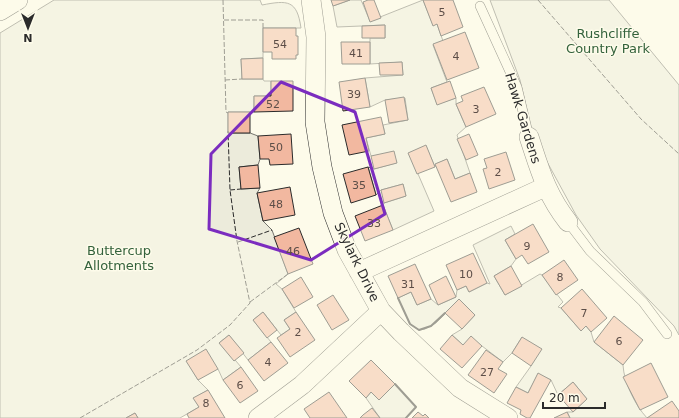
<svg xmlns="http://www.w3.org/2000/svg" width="679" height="418" font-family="'DejaVu Sans',sans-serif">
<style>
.green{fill:#ecebdb;stroke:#74746e}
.building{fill:#f2b8a0;stroke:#2b2b2b}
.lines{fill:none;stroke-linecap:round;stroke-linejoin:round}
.lane-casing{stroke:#2b2b2b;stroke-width:10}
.street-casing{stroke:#2b2b2b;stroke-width:20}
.lane{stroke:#fdfbea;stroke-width:9}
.street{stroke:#fdfbea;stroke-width:19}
.fence{stroke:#2b2b2b;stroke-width:1;stroke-dasharray:5 2;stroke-linecap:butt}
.wall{stroke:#2b2b2b;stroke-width:2}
.marked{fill:none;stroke:#7b2cbf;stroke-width:3;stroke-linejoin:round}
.labels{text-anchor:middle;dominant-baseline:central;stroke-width:3;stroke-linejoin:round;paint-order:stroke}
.number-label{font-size:11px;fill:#5d4e48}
.park-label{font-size:13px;fill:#34623c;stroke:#fdfbea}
.street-label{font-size:13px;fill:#2b2b2b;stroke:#fdfbea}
</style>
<rect width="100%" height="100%" fill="#fdfbea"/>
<path class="green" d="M 54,0 L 260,0 L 262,5 C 288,0 297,0 301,28 L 263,28 L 263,58 L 241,59 L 242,79 L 263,79 L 264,81 L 271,81 L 271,96 L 254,96 L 254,112 L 228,112 L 228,133 L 250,133 L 258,136 L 260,159 L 258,165 L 239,167 L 241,189 L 260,188 L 257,193 L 263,221 L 272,230 L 288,274 L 276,284 L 282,289 L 296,312 L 284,320 L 290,329 L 281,335 L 263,312 L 253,320 L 271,342 L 248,360 L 229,335 L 220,342 L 241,367 L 223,380 L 218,369 L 187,361 L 198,380 L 208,390 L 194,398 L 199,407 L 180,418 L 138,418 L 135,413 L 126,418 L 0,418 L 0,33 Z
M 350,0 L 361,0 L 370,21 L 423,0 L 433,25 L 437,24 L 443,41 L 433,45 L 447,82 L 431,88 L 437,104 L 456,98 L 456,104 L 466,127 L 457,135 L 470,173 L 455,179 L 447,159 L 436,164 L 435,167 L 426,146 L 409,153 L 434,211 L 393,230 L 383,205 L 384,203 L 406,196 L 403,184 L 381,190 L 376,195 L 368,167 L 374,169 L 396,163 L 371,156 L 366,138 L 385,134 L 383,125 L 408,120 L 405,98 L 385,100 L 370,107 L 365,78 L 403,75 L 402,62 L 370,64 L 370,38 L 385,38 L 385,25 L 337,27 L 333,6 Z
M 490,0 L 609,0 L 679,85 L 679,335 L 674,326 L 600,249 L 576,215 L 533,136 L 520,80 Z
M 511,226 L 515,234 L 505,240 L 516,259 L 511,266 L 494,276 L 505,295 L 540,274 L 542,275 L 563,302 L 558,307 L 561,308 L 581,331 L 586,326 L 591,332 L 594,342 L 623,365 C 624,383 635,405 647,418 L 570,418 L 567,412 L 573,412 L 587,399 L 573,382 L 558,395 L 551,380 L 538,374 L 528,393 L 516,387 L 531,366 L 522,337 L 512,353 L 503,362 L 482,346 L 463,345 L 452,335 L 462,329 L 475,315 L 459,300 L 436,323 L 425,329 L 419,330 L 410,324 L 398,298 L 411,292 L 417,305 L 431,299 L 438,305 L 456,297 L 457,290 L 466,286 L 469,292 L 487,283 L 490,284 L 473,245 Z
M 395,384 L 416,407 L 406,418 L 380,418 L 366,398 L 371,392 L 379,400 Z"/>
<path class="building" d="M 331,0 L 350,0 L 333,6 Z
M 368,0 L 374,0 L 381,18 L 370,22 L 363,2 Z
M 423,0 L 453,0 L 463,27 L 441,36 L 437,24 L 433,26 Z
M 385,25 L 385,38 L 362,38 L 362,26 Z
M 263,28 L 296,28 L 296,36 L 298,36 L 298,55 L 296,55 L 296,59 L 272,59 L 272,52 L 263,52 Z
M 465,32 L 479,68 L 447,80 L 433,44 Z
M 341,42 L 370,42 L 370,64 L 342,64 Z
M 263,58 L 263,79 L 242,79 L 241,59 Z
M 402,62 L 403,75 L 380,75 L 379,63 Z
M 365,78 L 370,107 L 343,111 L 339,82 Z
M 271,81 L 293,81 L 293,111 L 254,112 L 254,96 L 271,96 Z
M 450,81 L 456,98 L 437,105 L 431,88 Z
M 484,87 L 496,114 L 466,127 L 456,104 L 463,101 L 461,96 Z
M 404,97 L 408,120 L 389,123 L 385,100 Z
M 228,112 L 250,112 L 250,133 L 228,133 Z
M 381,117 L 385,134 L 366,138 L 369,151 L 349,155 L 342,125 Z
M 291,134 L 293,164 L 270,165 L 269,159 L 260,159 L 258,136 Z
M 469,134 L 478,155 L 466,160 L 457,139 Z
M 426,145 L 435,167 L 417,174 L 408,153 Z
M 394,151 L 397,163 L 374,169 L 371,156 Z
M 506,152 L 515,180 L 489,189 L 483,169 L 487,168 L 484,159 Z
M 447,159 L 455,179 L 470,173 L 477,192 L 451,202 L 435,164 Z
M 258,165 L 260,188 L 241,189 L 239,167 Z
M 368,167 L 376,195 L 351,203 L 343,174 Z
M 403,184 L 406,196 L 384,203 L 381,190 Z
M 290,187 L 295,215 L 263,221 L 257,193 Z
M 383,205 L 393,230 L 365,241 L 355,216 Z
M 533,224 L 549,252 L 528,264 L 522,255 L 516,259 L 505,240 Z
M 299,228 L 313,264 L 288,274 L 274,237 Z
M 473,253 L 487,283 L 469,292 L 466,286 L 457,290 L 446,265 Z
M 564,260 L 578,280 L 556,295 L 542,275 Z
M 415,264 L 431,299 L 417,305 L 411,292 L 398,298 L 388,276 Z
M 511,266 L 522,286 L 505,295 L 494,276 Z
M 446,276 L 456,297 L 438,305 L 429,285 Z
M 301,277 L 313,297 L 294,308 L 282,289 Z
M 582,289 L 607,318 L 591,332 L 586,326 L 581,331 L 561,308 Z
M 333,295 L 349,320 L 332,330 L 317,305 Z
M 459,299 L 475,315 L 462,329 L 445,313 Z
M 263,312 L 277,330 L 267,338 L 253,320 Z
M 296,312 L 315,340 L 290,357 L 277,338 L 290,329 L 284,320 Z
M 614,316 L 643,340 L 623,365 L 594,342 Z
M 229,335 L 244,353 L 234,361 L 219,343 Z
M 452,335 L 463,345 L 471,336 L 482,346 L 462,368 L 440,349 Z
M 522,337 L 542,349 L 531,366 L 512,353 Z
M 271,342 L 288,363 L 264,381 L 248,360 Z
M 206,349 L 218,369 L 198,380 L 186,361 Z
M 486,350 L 503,362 L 498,369 L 507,374 L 494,393 L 468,375 Z
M 371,360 L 395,384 L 379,400 L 371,392 L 366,398 L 349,381 Z
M 651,363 L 668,397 L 640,410 L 623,377 Z
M 241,367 L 258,391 L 240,403 L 223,380 Z
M 538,373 L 551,380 L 530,418 L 527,418 L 520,414 L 521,410 L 507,403 L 516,387 L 528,393 Z
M 573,382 L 587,399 L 573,412 L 558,395 Z
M 208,390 L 225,418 L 189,418 L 187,414 L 199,407 L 193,398 Z
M 329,392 L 347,418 L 310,418 L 304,409 Z
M 672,401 L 679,411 L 679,418 L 647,418 Z
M 372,408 L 380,418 L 360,418 L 363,415 Z
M 418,412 L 423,416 L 425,414 L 429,418 L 412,418 Z
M 567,412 L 570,418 L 554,418 Z
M 135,413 L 138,418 L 126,418 Z"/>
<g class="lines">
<defs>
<path id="lane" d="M 480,6 L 517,87 L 529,137
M 568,222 L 590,251 L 643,302 L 667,334"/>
<path id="street" d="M 311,0 L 316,37 L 315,122 L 322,167 L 333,213 L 347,250 L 381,311 L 401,332 L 460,388 L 508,418
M 0,11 L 18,0
M 529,137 C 540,170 546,194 568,222
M 359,272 L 545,187
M 258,418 L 302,385 L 381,311"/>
</defs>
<use href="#lane" class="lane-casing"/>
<use href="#street" class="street-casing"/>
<use href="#lane" class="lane"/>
<use href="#street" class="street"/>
<path class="fence" d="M 223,0 L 226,112 L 228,113
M 538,0 L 641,119 L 679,154
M 224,20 L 263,20 L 263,28
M 225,80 L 242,79
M 230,190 L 241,189
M 238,242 L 272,230
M 250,302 L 288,274
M 80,418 L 197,350 L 230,325 L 250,303 L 237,241 L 230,190 L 228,131"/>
<path class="wall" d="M 398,298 L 410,324 L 419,330 L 431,326 L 445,313
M 395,384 L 416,407 L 406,418"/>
</g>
<path d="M0 0H679V418H0ZM 281,82 L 355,112 L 385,214 L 311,260 L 209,229 L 211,154 Z" fill="#fdfbea" fill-opacity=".55" fill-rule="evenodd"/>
<path class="marked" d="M 281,82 L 355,112 L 385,214 L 311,260 L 209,229 L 211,154 Z"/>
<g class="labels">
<g class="number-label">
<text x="442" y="12">5</text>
<text x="280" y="44">54</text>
<text x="356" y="53">41</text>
<text x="456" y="56">4</text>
<text x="354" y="94">39</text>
<text x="273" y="104">52</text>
<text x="476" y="109">3</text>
<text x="276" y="147">50</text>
<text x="498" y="172">2</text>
<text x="359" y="185">35</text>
<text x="276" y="204">48</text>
<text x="374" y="223">33</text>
<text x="527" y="246">9</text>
<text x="293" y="251">46</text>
<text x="466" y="274">10</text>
<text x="560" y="277">8</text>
<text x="408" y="284">31</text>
<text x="584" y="313">7</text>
<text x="298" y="332">2</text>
<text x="619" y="341">6</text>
<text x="268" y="362">4</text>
<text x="487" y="372">27</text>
<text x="240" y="385">6</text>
<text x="206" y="403">8</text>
</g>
<g class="park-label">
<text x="608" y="33">Rushcliffe<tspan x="608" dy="15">Country Park</tspan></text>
<text x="119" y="250">Buttercup<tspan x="119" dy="15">Allotments</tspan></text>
</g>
<g class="street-label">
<text transform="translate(523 118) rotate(73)">Hawk Gardens</text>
<text transform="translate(357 262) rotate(64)">Skylark Drive</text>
</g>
</g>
<g transform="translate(28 28) rotate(180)" stroke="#fdfbea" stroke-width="3" paint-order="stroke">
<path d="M0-3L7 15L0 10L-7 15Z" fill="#2b2b2b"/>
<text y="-6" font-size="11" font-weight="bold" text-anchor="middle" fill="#2b2b2b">N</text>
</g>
<path d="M543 402v6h62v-6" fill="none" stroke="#2b2b2b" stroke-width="2"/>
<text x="549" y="402" font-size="12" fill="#2b2b2b" stroke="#fdfbea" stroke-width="3" paint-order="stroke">20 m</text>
</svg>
